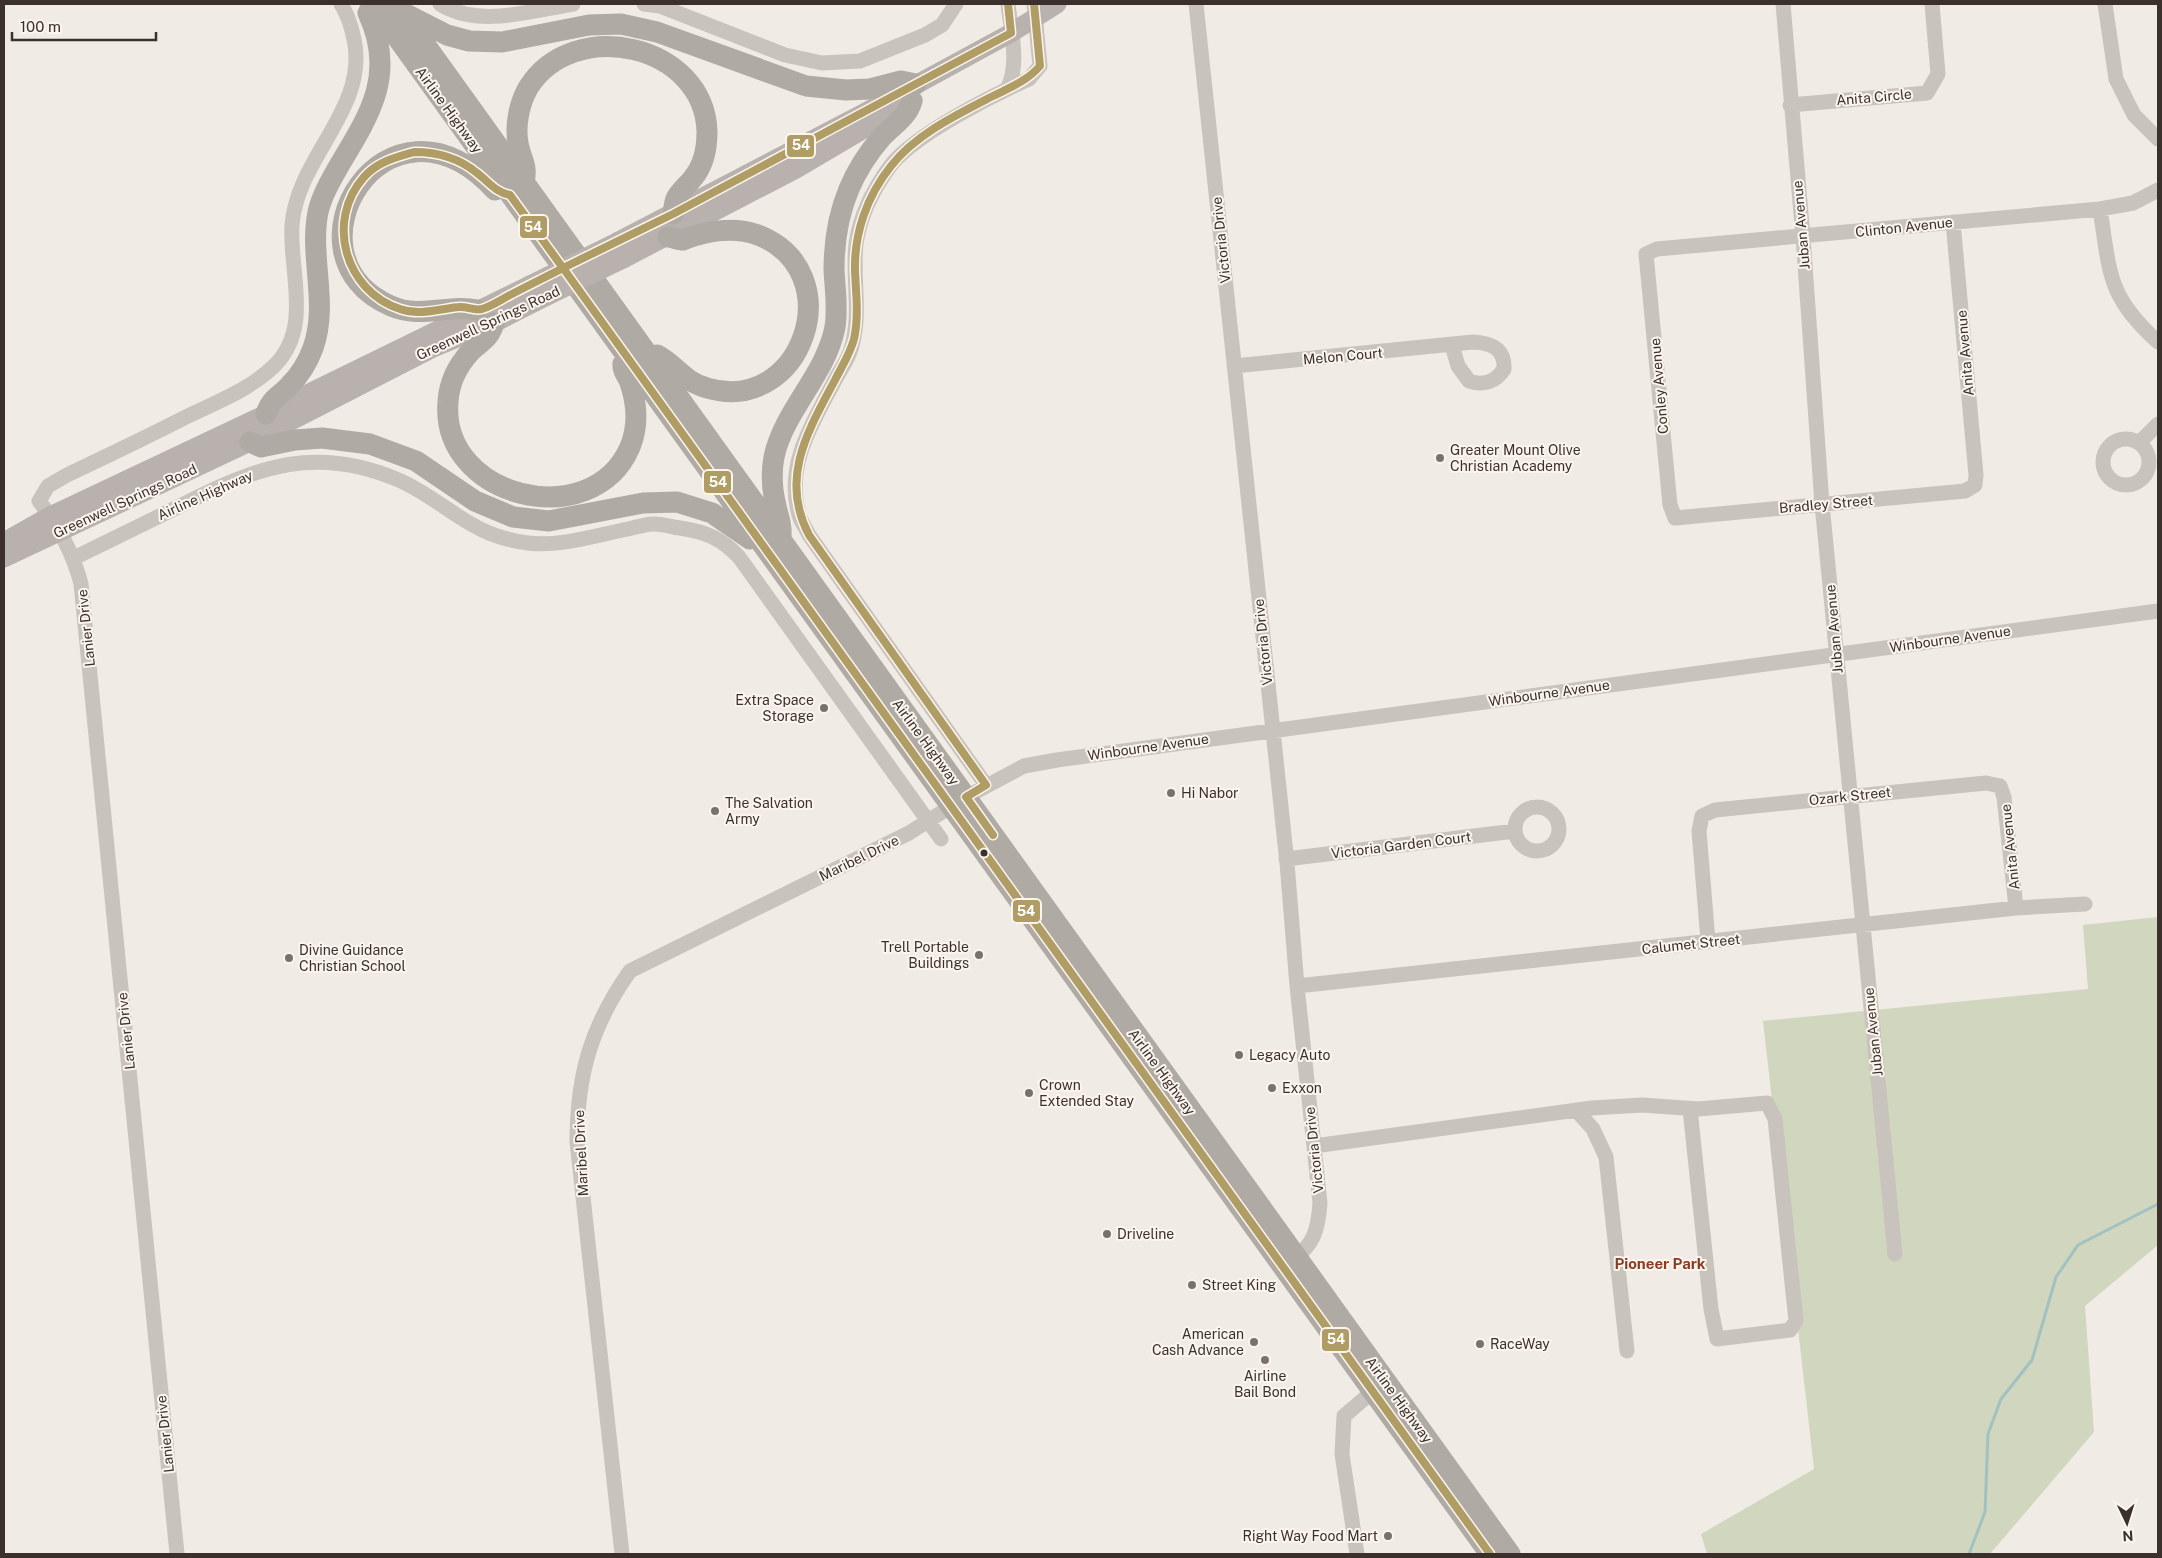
<svg xmlns="http://www.w3.org/2000/svg" width="2162" height="1558" font-family="'Public Sans',sans-serif">
<style>
.green{fill:#d1d6bf}
.lines{fill:none;stroke-linecap:round;stroke-linejoin:round}
.stream{stroke:#a1c2c1;stroke-width:3}
.minor{stroke:#c9c3be;stroke-width:15}
.major{stroke:#b8b1ad;stroke-width:19}
.highway{stroke:#afaaa4;stroke-width:21}
.major-bridge{stroke:#b8b1ad;stroke-width:19}
.bus-1-casing{stroke:#fbf5ee;stroke-width:11}
.bus-1{stroke:#b09d65;stroke-width:8}
.poi-dot{fill:#7a716c;stroke:#fbf5ee;stroke-width:2}
.bus-dot{fill:#3b302b;stroke:#fbf5ee;stroke-width:2}
.labels{text-anchor:middle;dominant-baseline:central;stroke-width:4;stroke-linejoin:round;paint-order:stroke}
.street-label{font-size:14px;fill:#3b302b;stroke:#fbf5ee}
.poi-label{font-size:14px;fill:#3b302b;stroke:#fbf5ee;text-anchor:start}
.neighbourhood-label{font-size:15px;font-weight:bold;fill:#8c3b22;stroke:#fbf5ee}
.line-badge{stroke:#fbf5ee;stroke-width:2}
.badge-label{font-size:14px;text-anchor:middle;font-weight:bold;fill:#fff}
</style>
<rect width="100%" height="100%" fill="#f0ebe5"/>
<path class="green" d="M 2158,917 L 2158,1245 L 2085,1306 L 2094,1432 L 1990,1554 L 1707,1554 L 1701,1534 L 1814,1469 L 1763,1021 L 2088,989 L 2083,925 Z"/>
<g class="lines">
<path class="stream" d="M 1969,1554 L 1985,1512 L 1988,1434 L 2001,1399 L 2032,1360 L 2056,1277 L 2078,1245 L 2158,1204"/>
<path class="minor" d="M 440,4 C 479,28 530,11 573,4
M 644,4 L 660,6 L 785,55 L 822,63 L 860,61 L 925,35 L 942,25 L 956,4
M 1196,4 L 1287,863 L 1297,986 L 1320,1203 C 1318,1231 1314,1245 1290,1262
M 1783,4 L 1803,237 L 1822,504 L 1895,1254
M 2105,4 L 2116,79 L 2134,115 L 2158,139
M 1007,89 C 1020,65 1011,31 1008,4
M 1790,105 L 1927,93 L 1938,74 L 1932,4
M 2100,209 C 2110,273 2107,296 2158,342
M 1953,222 L 1976,475 L 1975,485 L 1965,491 L 1675,518 L 1670,505 L 1646,254 L 1657,249 L 2100,209 L 2133,203 L 2158,190
M 1234,366 L 1473,342 C 1491,343 1505,348 1504,369 C 1496,382 1483,386 1469,381 L 1458,366 L 1452,345
M2103 462a23 23 0 1 1 46 0a23 23 0 1 1-46 0Z
M 2139,443 L 2158,424
M 74,558 C 110,540 146,523 182,505 C 259,466 317,444 401,481 C 448,503 470,536 528,543 C 560,547 597,535 628,529 C 637,527 646,524 654,524 C 663,524 672,527 680,528 C 706,532 721,538 739,557 L 941,839
M 986,785 L 809,535 C 805,527 799,519 798,511 C 786,462 814,421 835,380 C 840,370 848,360 851,349 C 862,314 852,279 856,244 C 860,215 874,188 891,165 C 916,134 991,96 1029,79 L 1040,66 L 1034,4
M1515 829a22 22 0 1 1 44 0a22 22 0 1 1-44 0Z
M 1286,859 L 1515,831
M 1708,941 L 1699,831 L 1702,816 L 1715,810 L 1986,783 L 2000,786 L 2004,797 L 2016,908
M 1297,986 L 2016,908 L 2085,904
M 1576,1110 L 1593,1129 L 1606,1157 L 1627,1351
M 1314,1146 L 1592,1108 L 1642,1105 L 1698,1109 L 1767,1103 L 1775,1119 L 1796,1321 L 1790,1330 L 1717,1339 L 1711,1309 L 1690,1109
M 177,1554 L 81,584 C 73,552 59,527 39,501 L 48,486 L 67,475 C 107,456 147,437 186,417 C 217,402 249,390 274,366 C 313,328 289,272 292,225 C 297,157 369,109 354,39 C 351,25 348,15 341,4
M 622,1554 L 577,1142 C 577,1075 591,1026 630,971 L 909,833 L 966,797 L 1024,766 L 1057,760 L 2158,611
M 1357,1554 L 1342,1454 L 1344,1416 L 1372,1392"/>
<path class="major" d="M 617,242 L 864,113 L 1011,33 L 1057,4
M 623,259 L 796,169 L 913,100
M 4,542 L 50,516 L 266,414 L 530,285
M 4,558 L 250,442 L 433,348 L 494,323 L 535,302"/>
<path class="highway" d="M 396,4 L 1510,1554
M 404,13 L 447,35 L 469,41 L 502,42 L 589,25 L 621,24 L 657,32 L 806,86 L 846,90 L 870,89 L 901,81 L 916,84
M 524,183 C 528,163 521,161 518,143 C 515,125 519,104 528,88 C 573,15 705,44 707,132 C 707,148 703,166 693,178 C 688,185 679,191 676,199 C 674,203 674,209 673,214
M 477,310 C 449,304 420,319 391,306 C 276,256 386,73 495,190
M 494,323 C 489,339 483,340 471,351 C 458,365 449,383 448,402 C 440,498 592,535 630,447 C 639,425 637,402 629,380 C 626,375 622,369 623,363
M 657,355 C 675,364 684,382 707,388 C 802,416 852,272 758,235 C 738,228 714,230 694,236 C 690,237 686,239 683,240 C 678,240 672,237 668,237
M 266,414 C 271,398 279,397 289,386 C 300,375 308,362 313,348 C 329,303 309,257 318,212 C 322,195 331,180 340,164 C 371,113 396,73 368,13 L 373,4 L 1490,1554
M 250,442 L 261,447 L 295,440 L 322,438 L 370,444 L 416,461 L 475,501 L 513,517 L 549,521 L 643,503 L 677,502 L 712,513 L 750,539
M 781,535 C 782,524 778,516 776,506 C 772,490 771,473 774,457 C 784,410 826,375 835,327 C 838,308 835,289 834,270 C 834,243 838,215 849,189 C 857,170 868,153 881,138 C 893,125 907,118 912,101"/>
<path class="major-bridge" d="M 530,285 L 617,242
M 535,302 L 623,259"/>
<defs>
<path id="bus-1" d="M 414,152 C 438,152 459,158 477,173 C 489,182 495,192 510,195 L 563,268 C 546,277 529,285 512,294 C 502,299 492,306 482,309 C 473,311 467,306 459,307 C 439,309 420,316 400,309 C 345,291 325,221 364,177 C 377,162 396,157 414,152 Z
M 563,268 L 1490,1554
M 563,268 L 673,214 L 1011,33 L 1008,4
M 993,835 L 966,797 L 986,785 L 809,535 C 779,478 808,431 835,380 C 842,366 850,354 854,339 C 859,317 856,293 855,271 C 854,233 867,196 891,166 C 916,134 958,114 993,96 C 1011,87 1027,81 1040,66 L 1034,4"/>
</defs>
<use href="#bus-1" class="bus-1-casing"/>
<use href="#bus-1" class="bus-1"/>
</g>
<g class="poi-dot">
<circle cx="1440" cy="458" r="5"/>
<circle cx="824" cy="708" r="5"/>
<circle cx="1171" cy="793" r="5"/>
<circle cx="715" cy="811" r="5"/>
<circle cx="979" cy="955" r="5"/>
<circle cx="289" cy="958" r="5"/>
<circle cx="1239" cy="1055" r="5"/>
<circle cx="1272" cy="1088" r="5"/>
<circle cx="1029" cy="1093" r="5"/>
<circle cx="1107" cy="1234" r="5"/>
<circle cx="1192" cy="1285" r="5"/>
<circle cx="1254" cy="1342" r="5"/>
<circle cx="1480" cy="1344" r="5"/>
<circle cx="1265" cy="1360" r="5"/>
<circle cx="1388" cy="1536" r="5"/>
</g>
<circle class="bus-dot" cx="984" cy="853" r="4.5"/>
<g class="labels">
<g class="street-label">
<text transform="translate(1874 97) rotate(-5)">Anita Circle</text>
<text transform="translate(449 110) rotate(54)">Airline Highway</text>
<text transform="translate(1801 225) rotate(-95)">Juban Avenue</text>
<text transform="translate(1904 227) rotate(-6)">Clinton Avenue</text>
<text transform="translate(1221 240) rotate(-96)">Victoria Drive</text>
<text transform="translate(488 323) rotate(-25)">Greenwell Springs Road</text>
<text transform="translate(1965 353) rotate(-95)">Anita Avenue</text>
<text transform="translate(1343 356) rotate(-5)">Melon Court</text>
<text transform="translate(1659 386) rotate(-95)">Conley Avenue</text>
<text transform="translate(205 495) rotate(-24)">Airline Highway</text>
<text transform="translate(125 501) rotate(-25)">Greenwell Springs Road</text>
<text transform="translate(1826 504) rotate(-5)">Bradley Street</text>
<text transform="translate(86 628) rotate(-96)">Lanier Drive</text>
<text transform="translate(1834 629) rotate(-95)">Juban Avenue</text>
<text transform="translate(1950 639) rotate(-8)">Winbourne Avenue</text>
<text transform="translate(1263 642) rotate(-96)">Victoria Drive</text>
<text transform="translate(1549 693) rotate(-8)">Winbourne Avenue</text>
<text transform="translate(926 742) rotate(54)">Airline Highway</text>
<text transform="translate(1148 747) rotate(-8)">Winbourne Avenue</text>
<text transform="translate(1850 796) rotate(-6)">Ozark Street</text>
<text transform="translate(1401 845) rotate(-7)">Victoria Garden Court</text>
<text transform="translate(2010 847) rotate(-96)">Anita Avenue</text>
<text transform="translate(859 858) rotate(-26)">Maribel Drive</text>
<text transform="translate(1691 944) rotate(-6)">Calumet Street</text>
<text transform="translate(126 1031) rotate(-96)">Lanier Drive</text>
<text transform="translate(1873 1032) rotate(-96)">Juban Avenue</text>
<text transform="translate(1162 1072) rotate(54)">Airline Highway</text>
<text transform="translate(1314 1150) rotate(-96)">Victoria Drive</text>
<text transform="translate(581 1153) rotate(-93)">Maribel Drive</text>
<text transform="translate(1399 1400) rotate(54)">Airline Highway</text>
<text transform="translate(165 1434) rotate(-96)">Lanier Drive</text>
</g>
<g class="poi-label">
<text x="1450" y="450">Greater Mount Olive<tspan x="1450" dy="16">Christian Academy</tspan></text>
<text x="814" y="700" text-anchor="end">Extra Space<tspan x="814" dy="16">Storage</tspan></text>
<text x="1181" y="793">Hi Nabor</text>
<text x="725" y="803">The Salvation<tspan x="725" dy="16">Army</tspan></text>
<text x="969" y="947" text-anchor="end">Trell Portable<tspan x="969" dy="16">Buildings</tspan></text>
<text x="299" y="950">Divine Guidance<tspan x="299" dy="16">Christian School</tspan></text>
<text x="1249" y="1055">Legacy Auto</text>
<text x="1039" y="1085">Crown<tspan x="1039" dy="16">Extended Stay</tspan></text>
<text x="1282" y="1088">Exxon</text>
<text x="1117" y="1234">Driveline</text>
<text x="1202" y="1285">Street King</text>
<text x="1244" y="1334" text-anchor="end">American<tspan x="1244" dy="16">Cash Advance</tspan></text>
<text x="1490" y="1344">RaceWay</text>
<text x="1265" y="1376" text-anchor="middle">Airline<tspan x="1265" dy="16">Bail Bond</tspan></text>
<text x="1378" y="1536" text-anchor="end">Right Way Food Mart</text>
</g>
<g class="neighbourhood-label">
<text x="1660" y="1263">Pioneer Park</text>
</g>
</g>
<g class="line-badge">
<rect x="786" y="134" width="29" height="24" rx="5" fill="#b09d65"/>
<rect x="519" y="215" width="29" height="24" rx="5" fill="#b09d65"/>
<rect x="703" y="470" width="29" height="24" rx="5" fill="#b09d65"/>
<rect x="1012" y="899" width="29" height="24" rx="5" fill="#b09d65"/>
<rect x="1321" y="1328" width="29" height="24" rx="5" fill="#b09d65"/>
</g>
<g class="badge-label">
<text x="801" y="150">54</text>
<text x="533" y="232">54</text>
<text x="718" y="487">54</text>
<text x="1026" y="916">54</text>
<text x="1336" y="1344">54</text>
</g>
<rect width="2162" height="1558" fill="none" stroke="#3b302b" stroke-width="10"/>
<g transform="translate(2127 1523) rotate(176)" stroke="#fbf5ee" stroke-width="4" paint-order="stroke">
<path d="M0-4L9 19L0 12L-9 19Z" fill="#3b302b"/>
<text y="-8" font-size="14" font-weight="bold" text-anchor="middle" fill="#3b302b">N</text>
</g>
<path d="M12 32v8h144v-8" fill="none" stroke="#3b302b" stroke-width="2.5"/>
<text x="20" y="32" font-size="15" fill="#3b302b" stroke="#fbf5ee" stroke-width="4" paint-order="stroke">100 m</text>
</svg>
